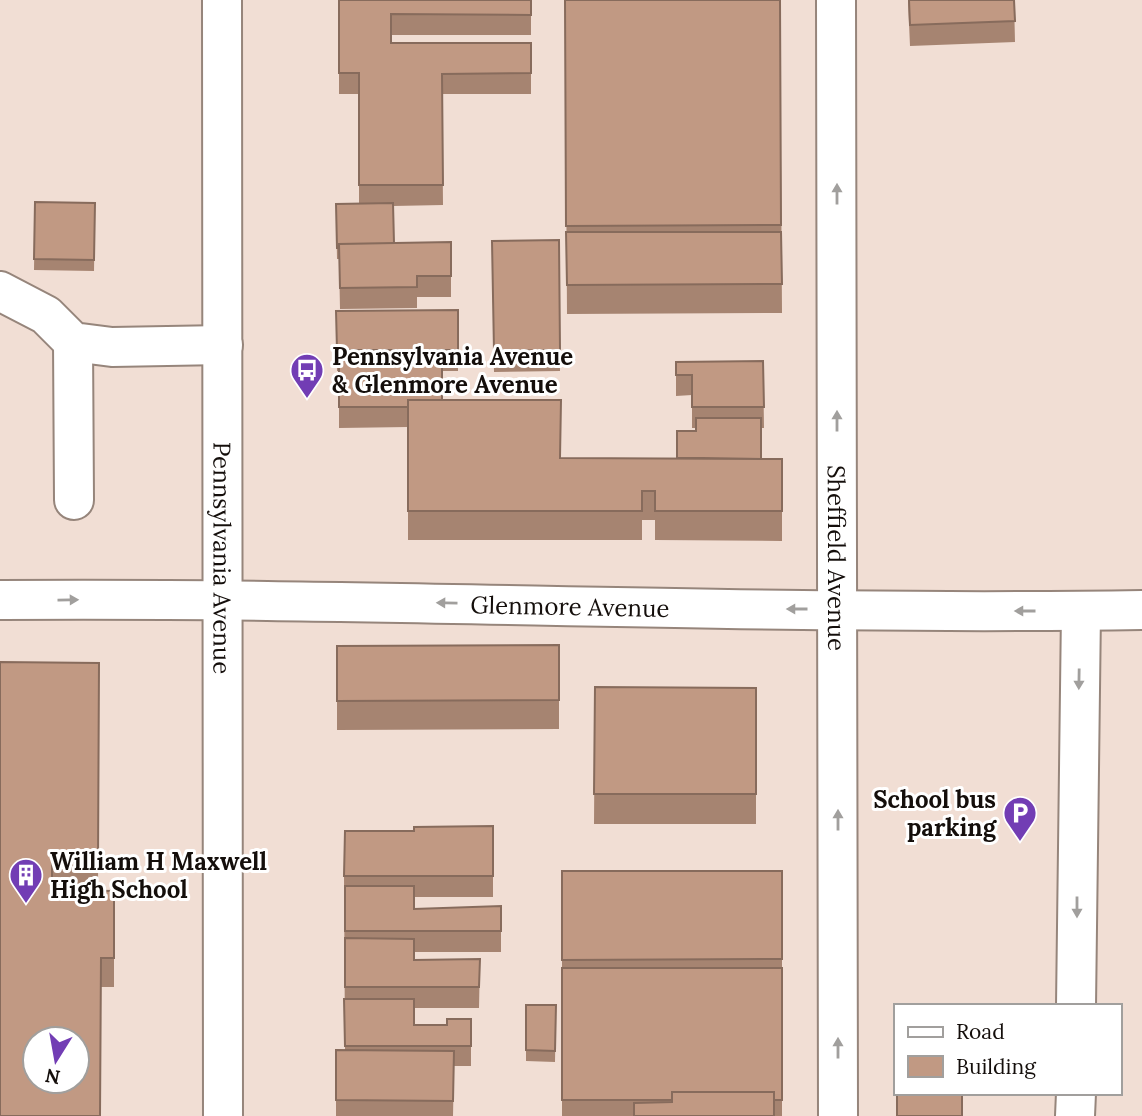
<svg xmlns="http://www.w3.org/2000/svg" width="1142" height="1116" font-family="Lora,serif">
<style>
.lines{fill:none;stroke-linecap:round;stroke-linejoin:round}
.minor-casing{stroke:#96857b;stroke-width:42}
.major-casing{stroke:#96857b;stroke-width:42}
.minor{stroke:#fff;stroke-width:38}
.major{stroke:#fff;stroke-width:38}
.wall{fill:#a68471}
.building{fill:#c19983;stroke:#876b5c;stroke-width:2;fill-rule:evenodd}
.oneway{fill:#a19f9d}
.labels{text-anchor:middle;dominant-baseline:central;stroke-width:6;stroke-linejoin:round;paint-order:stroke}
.poi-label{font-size:24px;font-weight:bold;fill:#140e0b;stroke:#fff;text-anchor:start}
.street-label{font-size:24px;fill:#140e0b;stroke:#fff}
</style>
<rect width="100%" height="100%" fill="#f1ded4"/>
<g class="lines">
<defs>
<g id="minor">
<path id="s1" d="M 836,0 L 838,1116"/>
<path d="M 0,291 L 46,315 L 73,342 L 112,347 L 223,345"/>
<path d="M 73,342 L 74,500"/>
<path id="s2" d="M 0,600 C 381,597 761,616 1142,610"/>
<path d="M 1076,1006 L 1081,611"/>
<path d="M 1075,1116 L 1076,1093"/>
</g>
<g id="major">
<path id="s3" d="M 222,0 L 223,1116"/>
</g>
</defs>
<use href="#minor" class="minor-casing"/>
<use href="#major" class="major-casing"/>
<use href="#minor" class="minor"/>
<use href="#major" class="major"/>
</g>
<path class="wall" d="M 339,0 L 531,0 L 531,35 L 391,35 L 391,43 L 531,43 L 531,94 L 442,94 L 443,205 L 393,206 L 394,243 L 451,242 L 451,297 L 417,297 L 417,308 L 340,309 L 339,259 L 337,259 L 336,204 L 359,204 L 359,94 L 339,94 Z
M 565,0 L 780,0 L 782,313 L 567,314 Z
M 908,0 L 1014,0 L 1015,42 L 910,46 Z
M 35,202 L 95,203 L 94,271 L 34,270 Z
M 559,240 L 560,371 L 494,372 L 492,241 Z
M 458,310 L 458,371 L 442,371 L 442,400 L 561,458 L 677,458 L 696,431 L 696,428 L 692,428 L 692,395 L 676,396 L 676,362 L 763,361 L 764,428 L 761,428 L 761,459 L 782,459 L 782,541 L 655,540 L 655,520 L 642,520 L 642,540 L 408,540 L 408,427 L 339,428 L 339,371 L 337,371 L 336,311 Z
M 559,645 L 559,729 L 337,730 L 337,646 Z
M 0,662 L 99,663 L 98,891 L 114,891 L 114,987 L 101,987 L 100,1116 Z
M 595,687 L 756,688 L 756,824 L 594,824 Z
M 493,826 L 493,897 L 414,897 L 414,909 L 501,906 L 501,952 L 414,952 L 414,960 L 480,959 L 479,1008 L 414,1008 L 414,1025 L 447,1025 L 471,1019 L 471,1066 L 454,1066 L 453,1116 L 336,1116 L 336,1050 L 345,1050 L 344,876 L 414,831 Z
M 562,871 L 782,871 L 782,1116 L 562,1116 Z
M 526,1005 L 556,1005 L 555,1062 L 526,1061 Z"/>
<path class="building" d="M 339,0 L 531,0 L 531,15 L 391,14 L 391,43 L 531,43 L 531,73 L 442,74 L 443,185 L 359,185 L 359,73 L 339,73 Z
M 565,0 L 780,0 L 781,225 L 566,226 Z
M 909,0 L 1014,0 L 1015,21 L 910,25 Z
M 35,202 L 95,203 L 94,260 L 34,259 Z
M 393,203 L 394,243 L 339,244 L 339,248 L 337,248 L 336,204 Z
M 566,232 L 781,232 L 782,284 L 567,285 Z
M 559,240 L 560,350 L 494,351 L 492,241 Z
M 451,242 L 451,276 L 417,276 L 417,287 L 340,288 L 339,244 Z
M 458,310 L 458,350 L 337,350 L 336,311 Z
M 339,358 L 442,358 L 442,400 L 408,400 L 408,407 L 339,407 Z
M 763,361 L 764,407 L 692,407 L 692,375 L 676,375 L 676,362 Z
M 408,400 L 561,400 L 560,458 L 782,459 L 782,511 L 655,511 L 655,491 L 642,491 L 642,511 L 408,511 Z
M 696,418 L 761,418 L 761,459 L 677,458 L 677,431 L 696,431 Z
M 559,645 L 559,700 L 337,701 L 337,646 Z
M 0,662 L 99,663 L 98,862 L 52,861 L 52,890 L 114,891 L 114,958 L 101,958 L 100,1116 L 0,1116 ZM 35,1039 L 77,1039 L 77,1081 L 35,1081 Z
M 595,687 L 756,688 L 756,794 L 594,794 Z
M 493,826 L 493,876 L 344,876 L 345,831 L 414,831 L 414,827 Z
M 562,871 L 782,871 L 782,959 L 562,960 Z
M 345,886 L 414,886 L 414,909 L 501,906 L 501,931 L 345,931 Z
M 345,938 L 414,939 L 414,960 L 480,959 L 479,987 L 345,987 Z
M 562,968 L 782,968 L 782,1100 L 774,1100 L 774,1092 L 672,1092 L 672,1100 L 562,1100 Z
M 344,999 L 414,999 L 414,1025 L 447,1025 L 447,1019 L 471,1019 L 471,1046 L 345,1046 Z
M 526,1005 L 556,1005 L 555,1051 L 526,1050 Z
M 336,1050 L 454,1051 L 453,1101 L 336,1100 Z
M 672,1092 L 774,1092 L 774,1116 L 634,1116 L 634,1103 L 672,1102 Z
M 897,1093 L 962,1093 L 962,1116 L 897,1116 Z"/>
<defs><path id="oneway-solid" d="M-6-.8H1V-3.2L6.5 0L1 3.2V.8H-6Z" transform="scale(1.75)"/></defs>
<g class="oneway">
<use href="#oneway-solid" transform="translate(837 194) rotate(-90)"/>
<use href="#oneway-solid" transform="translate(837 421) rotate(-90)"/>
<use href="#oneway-solid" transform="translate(68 600) rotate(-1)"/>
<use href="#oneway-solid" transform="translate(447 603) rotate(-179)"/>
<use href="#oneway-solid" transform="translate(797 609) rotate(-180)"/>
<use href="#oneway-solid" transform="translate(1025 611) rotate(-180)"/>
<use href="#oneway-solid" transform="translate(1079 679) rotate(91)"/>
<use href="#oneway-solid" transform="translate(838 820) rotate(-90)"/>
<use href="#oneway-solid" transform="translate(1077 907) rotate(90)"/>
<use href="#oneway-solid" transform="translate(838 1048) rotate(-90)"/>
</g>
<defs>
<symbol id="bus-pin" viewBox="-11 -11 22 30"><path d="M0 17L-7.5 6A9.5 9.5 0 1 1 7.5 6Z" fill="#723db4" stroke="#fff"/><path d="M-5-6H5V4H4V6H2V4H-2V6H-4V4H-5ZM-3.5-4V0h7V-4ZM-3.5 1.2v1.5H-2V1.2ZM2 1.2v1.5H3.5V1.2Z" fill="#fff"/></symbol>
<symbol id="parking-pin" viewBox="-11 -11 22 30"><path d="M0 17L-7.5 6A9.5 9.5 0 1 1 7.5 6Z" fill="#723db4" stroke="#fff"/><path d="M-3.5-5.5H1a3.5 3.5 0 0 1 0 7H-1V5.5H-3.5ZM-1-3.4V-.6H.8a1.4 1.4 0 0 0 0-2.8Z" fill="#fff"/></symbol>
<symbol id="building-pin" viewBox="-11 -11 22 30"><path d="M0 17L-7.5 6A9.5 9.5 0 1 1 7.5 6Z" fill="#723db4" stroke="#fff"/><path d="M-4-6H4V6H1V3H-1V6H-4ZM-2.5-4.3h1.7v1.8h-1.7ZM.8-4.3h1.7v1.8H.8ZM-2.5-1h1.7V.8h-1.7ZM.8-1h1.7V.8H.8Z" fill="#fff"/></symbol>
</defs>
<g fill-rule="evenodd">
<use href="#bus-pin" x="288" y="351" width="38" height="52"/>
<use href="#parking-pin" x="1001" y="794" width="38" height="52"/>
<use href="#building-pin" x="7" y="856" width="38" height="52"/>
</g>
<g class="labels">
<g class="poi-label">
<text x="332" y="356">Pennsylvania Avenue<tspan x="332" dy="28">&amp; Glenmore Avenue</tspan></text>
<text x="996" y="799" text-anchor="end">School bus<tspan x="996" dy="28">parking</tspan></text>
<text x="50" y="861">William H Maxwell<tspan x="50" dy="28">High School</tspan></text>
</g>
<g class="street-label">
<text stroke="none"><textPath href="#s3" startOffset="558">Pennsylvania Avenue</textPath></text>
<text stroke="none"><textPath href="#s1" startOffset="558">Sheffield Avenue</textPath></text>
<text stroke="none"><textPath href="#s2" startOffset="570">Glenmore Avenue</textPath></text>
</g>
</g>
<rect x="894" y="1004" width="228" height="91" fill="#ffffff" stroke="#a19f9d" stroke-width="2"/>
<rect x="908" y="1027" width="35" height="10" fill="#ffffff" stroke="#a19f9d" stroke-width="2"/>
<text x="956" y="1039" font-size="21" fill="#140e0b">Road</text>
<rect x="908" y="1056" width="35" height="21" fill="#c19983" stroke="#a19f9d" stroke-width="2"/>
<text x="956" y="1074" font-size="21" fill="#140e0b">Building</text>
<g transform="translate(56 1060) rotate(191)"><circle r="33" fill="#ffffff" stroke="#a19f9d" stroke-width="2"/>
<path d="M0-5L12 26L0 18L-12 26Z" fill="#723db4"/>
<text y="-10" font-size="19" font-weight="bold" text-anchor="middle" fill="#140e0b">N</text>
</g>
</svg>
